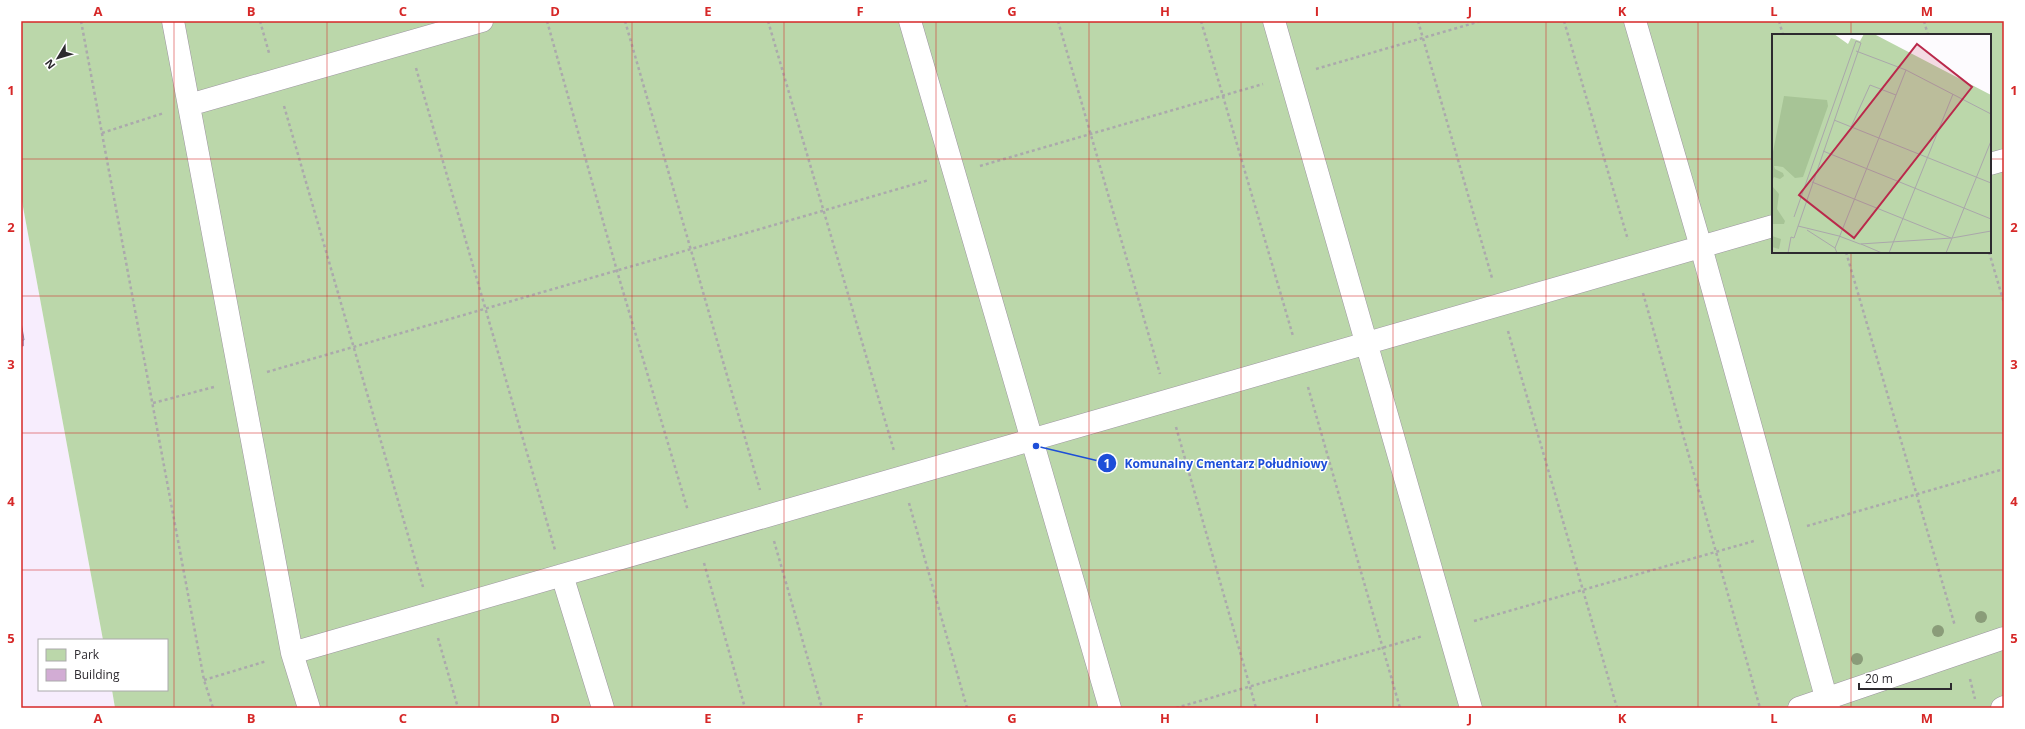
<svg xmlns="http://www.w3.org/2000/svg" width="2025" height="729" font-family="'Open Sans',sans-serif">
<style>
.built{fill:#f7edfd}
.green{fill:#bbd7aa;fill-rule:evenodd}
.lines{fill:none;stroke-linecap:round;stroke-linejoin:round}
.pedestrian-casing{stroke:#9d95a1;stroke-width:23}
.path{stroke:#aba9ac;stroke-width:2.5;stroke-dasharray:3 3;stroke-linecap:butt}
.pedestrian{stroke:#fff;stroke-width:22}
.tree{fill:#8a9c79}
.wall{fill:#b594b6}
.building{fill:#d2acd4;stroke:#937894}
.grid{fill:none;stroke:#d62828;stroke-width:1;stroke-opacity:0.55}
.inset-road{fill:none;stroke:#aaa7ab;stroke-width:1}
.view{fill:#ba294b;fill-opacity:0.15;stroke:#ba294b;stroke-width:2}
.inset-edge{fill:none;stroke:#2d2a2f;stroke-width:2}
.leader{fill:none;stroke:#1d4ed8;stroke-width:1.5}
.callout-dot{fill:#1d4ed8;stroke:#fff;stroke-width:1.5}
.mark-label{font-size:12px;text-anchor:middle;font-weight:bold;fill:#fff}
.callout-label{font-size:12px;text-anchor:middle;font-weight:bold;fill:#1d4ed8;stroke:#fff;stroke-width:3;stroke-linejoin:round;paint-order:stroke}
.neatline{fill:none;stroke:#d62828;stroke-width:1.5}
.grid-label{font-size:13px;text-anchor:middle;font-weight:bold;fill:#d62828}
</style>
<rect width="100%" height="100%" fill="#fdfbfe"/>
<path class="built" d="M 21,196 L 103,640 L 39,640 L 39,690 L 112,690 L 115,708 L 21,708 Z"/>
<path class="green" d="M 21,21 L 2004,21 L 2004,708 L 115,708 L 112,690 L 167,690 L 167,640 L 103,640 L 21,196 ZM 1773,35 L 1990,35 L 1990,252 L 1773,252 Z"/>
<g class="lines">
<defs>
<path id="pedestrian" d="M 173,21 L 292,653 L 309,708
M 910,21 L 1110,708
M 1274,21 L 1471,708
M 1635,21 L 1701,247 L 1829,708
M 189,105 L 482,21
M 1990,164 L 2004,160
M 562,575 L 603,708
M 292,653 L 1773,226
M 1799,708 L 2004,638
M 2002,708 L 2004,707"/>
</defs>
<use href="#pedestrian" class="pedestrian-casing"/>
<path class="path" d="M 81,21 L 204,680 L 213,708
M 260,21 L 269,53
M 547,21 L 617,271 L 688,511
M 625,21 L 760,490
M 768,21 L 894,451
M 1058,21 L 1160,374
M 1201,21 L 1293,336
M 1418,21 L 1492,278
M 1564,21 L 1628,240
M 1779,21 L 1783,35
M 1924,21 L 1928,35
M 416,68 L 555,550
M 1316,69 L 1481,21
M 284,106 L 423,587
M 102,133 L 164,113
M 980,166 L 1263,84
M 1846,252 L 1955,626
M 1989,252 L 2004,303
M 1643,293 L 1760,708
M 1508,331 L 1617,708
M 267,372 L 929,180
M 1308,387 L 1400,708
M 153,403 L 214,387
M 1176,427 L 1256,708
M 909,503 L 967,708
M 1807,526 L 2004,469
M 774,541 L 822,708
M 704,563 L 745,708
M 1474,621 L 1754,541
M 438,638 L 458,708
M 1970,679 L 1975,699
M 204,680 L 267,661
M 1176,708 L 1423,636"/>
<use href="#pedestrian" class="pedestrian"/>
</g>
<g class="tree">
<circle cx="1981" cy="617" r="6"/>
<circle cx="1938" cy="631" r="6"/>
<circle cx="1857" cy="659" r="6"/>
</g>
<path class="wall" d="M 21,322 L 24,340 L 24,346 L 21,347 Z"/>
<path class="building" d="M 21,322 L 24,340 L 21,340 Z"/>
<path class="grid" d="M 174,21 L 174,708M 327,21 L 327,708M 479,21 L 479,708M 632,21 L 632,708M 784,21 L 784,708M 936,21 L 936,708M 1089,21 L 1089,708M 1241,21 L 1241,708M 1393,21 L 1393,708M 1546,21 L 1546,708M 1698,21 L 1698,708M 1851,21 L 1851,35M 21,159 L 1773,159M 1990,159 L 2004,159M 1851,252 L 1851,708M 21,296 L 2004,296M 21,433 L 2004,433M 21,570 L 2004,570"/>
<g transform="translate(1772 34)">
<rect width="219" height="219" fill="#fdfbfe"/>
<path d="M 0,0 L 62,0 L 76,10 L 79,4 L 88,7 L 92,0 L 102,0 L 219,61 L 219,219 L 0,219 Z" fill="#bbd7aa"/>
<path d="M 12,62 L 55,66 L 56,72 L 31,143 L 23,144 L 11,133 L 5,132 L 2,132 L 3,135 L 11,139 L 12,142 L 8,145 L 2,143 L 0,147 L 0,123 ZM 1,153 L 7,160 L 5,175 L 13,187 L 12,190 L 0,190 ZM 0,202 L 9,205 L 7,215 L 0,213 Z" fill="#a7c496"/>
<path class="inset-road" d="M 84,17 L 134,36 L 219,80M 62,86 L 219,149M 79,93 L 98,51 L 124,61M 51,117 L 219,185M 40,148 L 179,204M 26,192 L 67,202 L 88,210 L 180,204 L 219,197M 35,196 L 63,214 L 65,219M 89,210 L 110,219M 63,214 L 134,36M 16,219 L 19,203 L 22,204 L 89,9 L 84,7 L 22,183M 117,219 L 181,60M 174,219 L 219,107"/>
<path class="view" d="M 145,10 L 200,53 L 82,204 L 27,161 Z"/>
<rect width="219" height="219" class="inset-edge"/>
</g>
<path class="leader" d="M1036 446L1107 463"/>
<g class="callout-dot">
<circle cx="1036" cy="446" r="4"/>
<circle cx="1107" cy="463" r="10"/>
</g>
<g class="mark-label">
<text x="1107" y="468">1</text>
</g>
<g class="callout-label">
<text x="1226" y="468">Komunalny Cmentarz Południowy</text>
</g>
<rect width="2025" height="729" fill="none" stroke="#ffffff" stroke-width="44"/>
<rect x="38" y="639" width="130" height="52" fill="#ffffff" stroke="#abaaac"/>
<rect x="46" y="649" width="20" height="12" fill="#bbd7aa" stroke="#abaaac"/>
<text x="74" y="659" font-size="12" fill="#2d2a2f">Park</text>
<rect x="46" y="669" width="20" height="12" fill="#d2acd4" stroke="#abaaac"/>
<text x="74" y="679" font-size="12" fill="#2d2a2f">Building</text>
<g transform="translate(58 58) rotate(232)" stroke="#ffffff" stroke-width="3" paint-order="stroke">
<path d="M0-3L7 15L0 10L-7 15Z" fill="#2d2a2f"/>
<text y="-6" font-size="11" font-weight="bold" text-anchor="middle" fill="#2d2a2f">N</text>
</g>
<path d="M1859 683v6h92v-6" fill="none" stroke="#2d2a2f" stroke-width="2"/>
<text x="1865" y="683" font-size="12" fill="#2d2a2f" stroke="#ffffff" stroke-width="3" paint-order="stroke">20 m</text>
<rect x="22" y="22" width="1981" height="685" class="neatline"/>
<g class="grid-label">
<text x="98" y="16">A</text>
<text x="251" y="16">B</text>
<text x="403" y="16">C</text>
<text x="555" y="16">D</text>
<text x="708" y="16">E</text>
<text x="860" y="16">F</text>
<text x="1012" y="16">G</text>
<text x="1165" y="16">H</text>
<text x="1317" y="16">I</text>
<text x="1470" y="16">J</text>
<text x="1622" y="16">K</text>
<text x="1774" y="16">L</text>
<text x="1927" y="16">M</text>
<text x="11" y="95">1</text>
<text x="2014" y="95">1</text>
<text x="11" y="232">2</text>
<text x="2014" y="232">2</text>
<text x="11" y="369">3</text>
<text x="2014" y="369">3</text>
<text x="11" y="506">4</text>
<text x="2014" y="506">4</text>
<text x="11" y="643">5</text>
<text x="2014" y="643">5</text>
<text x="98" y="723">A</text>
<text x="251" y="723">B</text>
<text x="403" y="723">C</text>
<text x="555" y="723">D</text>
<text x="708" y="723">E</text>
<text x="860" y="723">F</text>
<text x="1012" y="723">G</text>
<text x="1165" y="723">H</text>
<text x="1317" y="723">I</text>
<text x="1470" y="723">J</text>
<text x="1622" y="723">K</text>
<text x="1774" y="723">L</text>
<text x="1927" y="723">M</text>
</g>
</svg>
